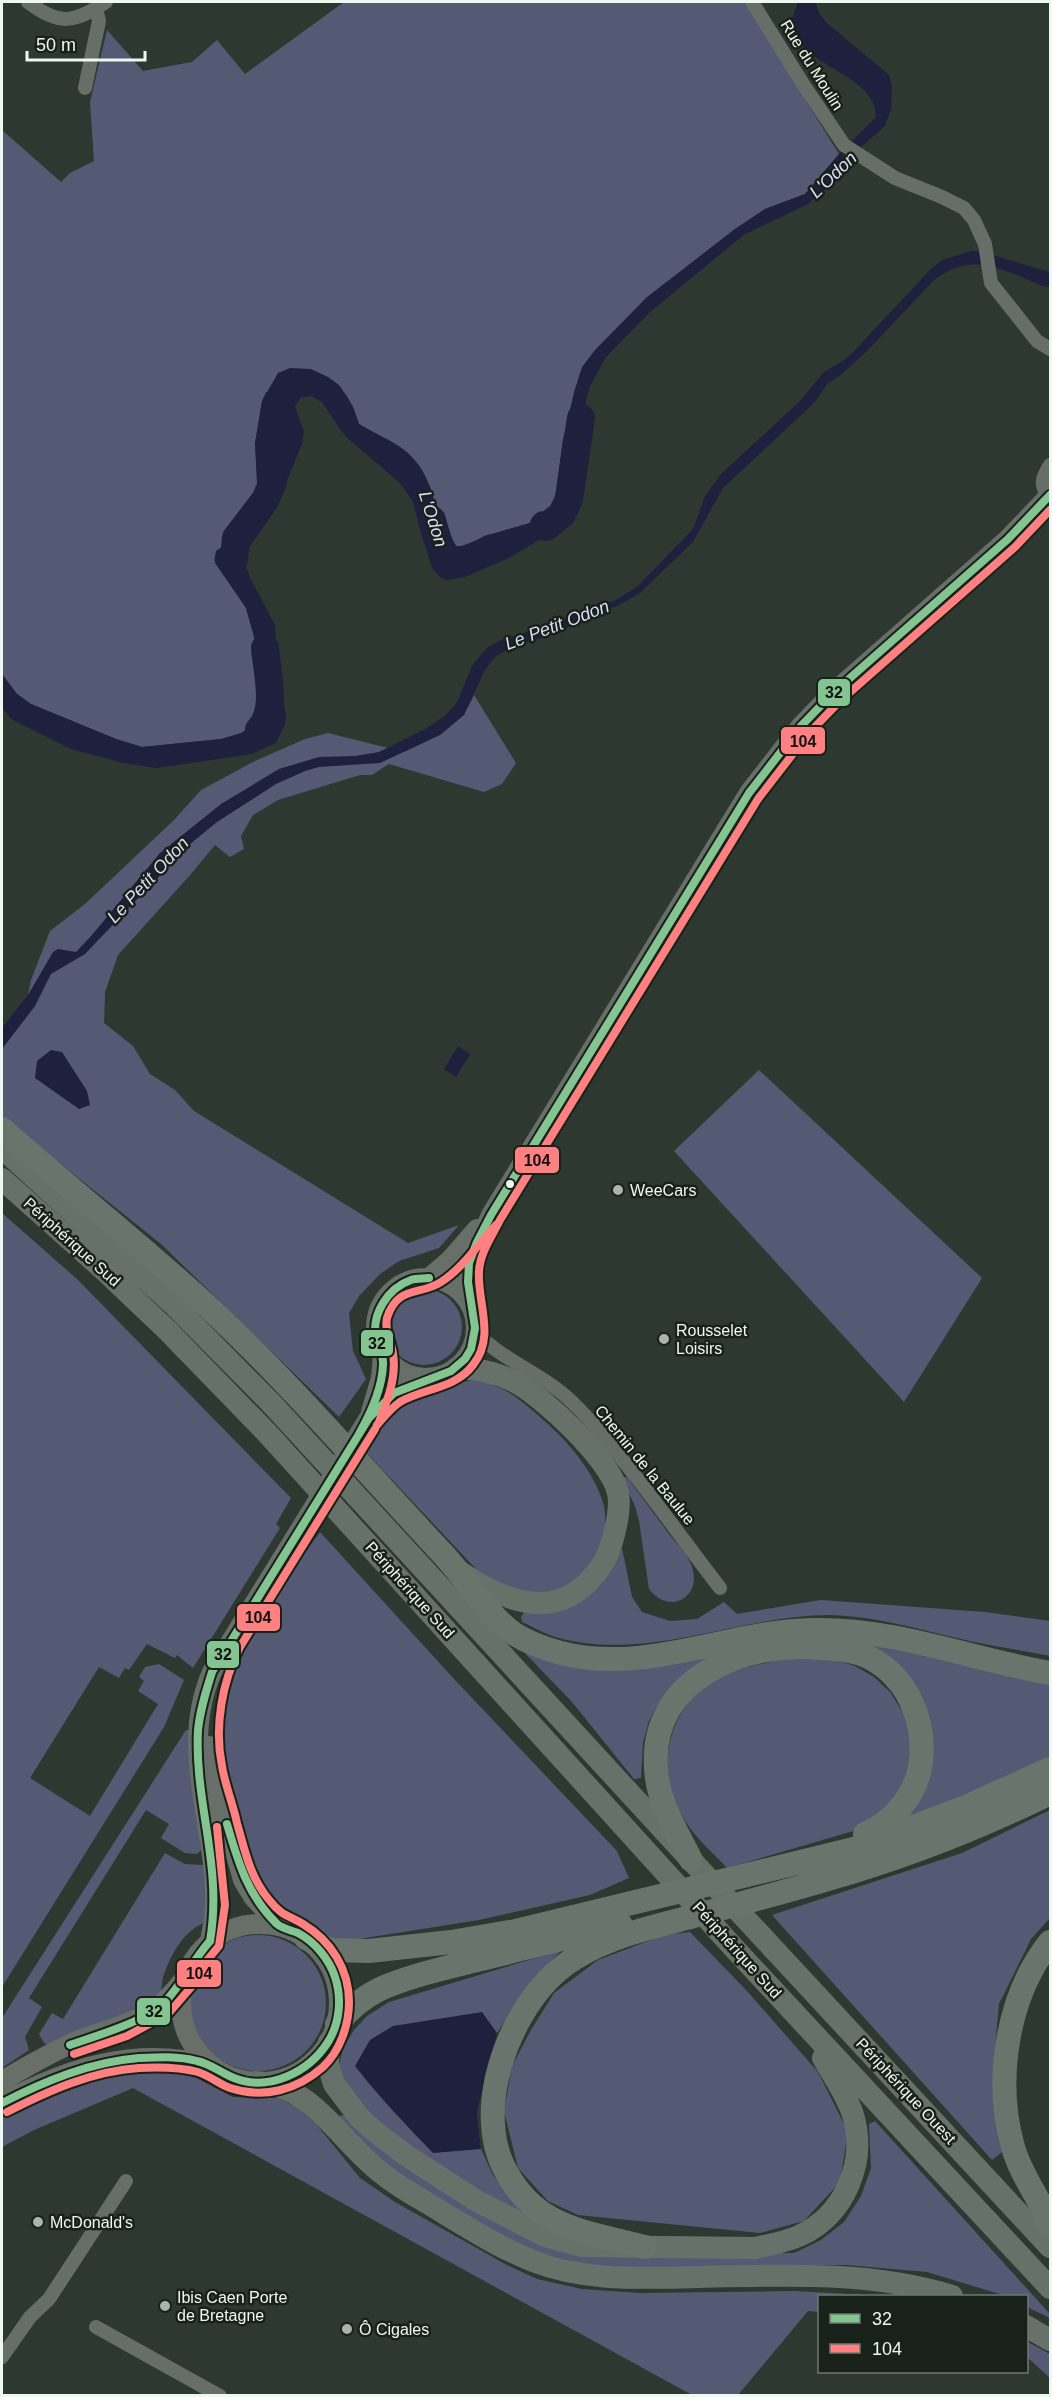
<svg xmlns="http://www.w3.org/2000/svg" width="1052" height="2397" font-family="Arial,sans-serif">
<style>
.green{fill:#555a74}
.water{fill:#1e203e}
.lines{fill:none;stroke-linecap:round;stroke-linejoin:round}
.river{stroke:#1e203e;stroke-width:28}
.minor{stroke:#676e68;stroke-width:14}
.secondary{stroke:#686f69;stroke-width:20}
.trunk{stroke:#66716a;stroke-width:22}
.motorway{stroke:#69746c;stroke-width:24}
.bus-1-casing{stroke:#18221a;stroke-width:12}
.bus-2-casing{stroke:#18221a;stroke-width:12}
.bus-1{stroke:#83c491;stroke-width:8}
.bus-2{stroke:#ff8080;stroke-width:8}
.bus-dot{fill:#ecf9ee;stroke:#18221a;stroke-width:2}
.poi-dot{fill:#a9b5ac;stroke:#18221a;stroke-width:2}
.labels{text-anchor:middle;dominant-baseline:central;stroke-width:5;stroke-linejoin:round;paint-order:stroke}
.street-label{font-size:16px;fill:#ecf9ee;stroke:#18221a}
.poi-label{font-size:16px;fill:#ecf9ee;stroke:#18221a;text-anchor:start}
.water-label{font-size:18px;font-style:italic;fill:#d8dcf7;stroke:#18221a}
.line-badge{stroke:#18221a;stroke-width:2}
.pale-badge-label{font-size:16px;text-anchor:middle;font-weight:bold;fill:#111}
</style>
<rect width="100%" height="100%" fill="#2d3830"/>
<path class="green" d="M 344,2 L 744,2 L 839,154 L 805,194 L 765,209 L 735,229 L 646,298 L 575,389 L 563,440 L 554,505 L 545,515 L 530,523 L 492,534 L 459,559 L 453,561 L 445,559 L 435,502 L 404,450 L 359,424 L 353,407 L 346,395 L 266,392 L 262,401 L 255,443 L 258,502 L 253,517 L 230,542 L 216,551 L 214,560 L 246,608 L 270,694 L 264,711 L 253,725 L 241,734 L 221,739 L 142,747 L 116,739 L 31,704 L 17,694 L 2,674 L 2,130 L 61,182 L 70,173 L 94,161 L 90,102 L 107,30 L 143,71 L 192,62 L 217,40 L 245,74 Z
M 474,695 L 516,763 L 502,784 L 484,792 L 389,764 L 372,775 L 360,775 L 278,800 L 253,815 L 241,836 L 244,849 L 230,857 L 215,845 L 191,874 L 118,955 L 105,992 L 104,1023 L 133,1046 L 150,1074 L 175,1090 L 194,1111 L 408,1243 L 459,1225 L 439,1248 L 399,1261 L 380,1274 L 359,1296 L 349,1313 L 353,1351 L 366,1379 L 339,1417 L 161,1244 L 2,1117 L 2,1049 L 28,995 L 31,980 L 50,931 L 85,904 L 174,820 L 201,790 L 253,762 L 305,739 L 328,733 L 404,752 C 433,738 462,726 474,695 Z
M 759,1070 L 982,1278 L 904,1402 L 674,1151 Z
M 2,1213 L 77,1279 L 291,1498 L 276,1524 L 280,1528 L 193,1668 L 177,1655 L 175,1658 L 147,1644 L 129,1670 L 125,1668 L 119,1678 L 99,1667 L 30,1778 L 90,1816 L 158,1704 L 138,1691 L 144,1681 L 139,1677 L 145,1667 L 159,1664 L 184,1680 L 164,1727 L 2,1987 Z
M386 1327a38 38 0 1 1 76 0a38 38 0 1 1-76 0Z
M 475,1380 C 504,1385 520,1399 541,1418 C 567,1440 595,1472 604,1506 C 607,1521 605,1536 599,1550 C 596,1556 595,1562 592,1567 C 579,1589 539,1597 517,1591 C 502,1587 490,1578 477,1570 L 363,1449 C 369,1437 375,1422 385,1413 C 405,1394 448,1384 475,1380 Z
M 621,1477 L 627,1477 C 641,1496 655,1515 669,1534 C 675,1542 684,1550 689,1560 C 707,1594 671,1618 649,1589 L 639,1521 L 635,1506 Z
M 320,1532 L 454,1679 L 617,1851 L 629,1878 L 590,1895 L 479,1920 L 346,1941 L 331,1939 L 296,1914 L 269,1907 L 250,1878 L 235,1821 L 223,1764 L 218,1723 L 224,1687 L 241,1654 L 291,1572 Z
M 622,1548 L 632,1597 L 642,1612 L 670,1621 L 697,1619 L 724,1602 L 737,1614 L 821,1600 L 985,1612 L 1050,1621 L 1050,1656 C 1021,1650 990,1646 961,1639 C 918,1629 875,1616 830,1615 C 739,1615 650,1662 559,1638 C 546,1635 534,1627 522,1622 L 521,1617 L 524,1613 L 532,1611 L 613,1567 Z
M 830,1636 L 1050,1678 L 1050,1756 L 990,1786 L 898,1823 L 915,1804 L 905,1677 Z
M 520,1648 L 721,1649 L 682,1676 L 655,1709 L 649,1721 L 643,1743 L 641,1778 L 634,1779 L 572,1702 Z
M 789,1658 L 829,1658 L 855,1666 L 874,1677 L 890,1692 L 904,1714 L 912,1731 L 912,1754 L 903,1792 L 860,1829 L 727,1868 C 715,1855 700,1842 690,1828 C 653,1778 662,1709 719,1678 C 741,1667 765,1663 789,1658 Z
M 186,1730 L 194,1730 L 191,1755 L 201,1850 L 197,1854 L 185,1853 L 161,1838 L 169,1824 L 146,1810 L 29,1998 L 42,2007 L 25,2037 L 29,2050 L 2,2068 L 2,2018 Z
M 1050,1810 L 1050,1918 L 1031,1939 L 999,2004 L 993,2071 L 1002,2152 L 992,2160 L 772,1915 L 962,1853 Z
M 165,1853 L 185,1864 L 204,1865 L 208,1902 L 203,1923 C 181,1934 171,1955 163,1977 C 162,1982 162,1987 161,1991 C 152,2010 70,2036 48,2045 L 44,2043 L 39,2034 L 52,2013 L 63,2019 Z
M 690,1932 L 747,1991 L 818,2072 L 848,2132 L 840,2182 L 804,2221 L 760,2233 L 578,2215 L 548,2201 L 518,2168 L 504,2111 L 512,2066 L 531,2030 L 554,1993 L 598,1960 L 664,1935 Z
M190 2003a68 68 0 1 1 136 0a68 68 0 1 1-136 0Z
M 562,1950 L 534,1978 L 497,2033 L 491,2050 L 477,2112 L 481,2149 L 493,2175 L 524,2214 L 471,2189 L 369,2116 L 346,2086 L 338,2069 L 343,2048 L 354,2030 L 367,2016 L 389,2002 Z
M 155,2070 L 187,2073 L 233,2097 L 278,2098 L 299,2109 L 316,2124 L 360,2178 L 395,2202 L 505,2264 L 537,2279 L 582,2289 L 640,2293 L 795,2291 L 886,2296 L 820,2296 L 819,2312 L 808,2311 L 738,2395 L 692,2395 L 133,2088 L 34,2130 L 2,2147 L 2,2116 L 72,2082 Z
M 347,2114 L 582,2251 L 794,2253 L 821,2240 L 844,2222 L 861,2196 L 871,2168 L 869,2124 L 875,2121 L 1050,2314 L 1050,2318 L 1027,2307 L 1026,2296 L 1006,2296 L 927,2272 L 847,2265 L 628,2269 L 592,2266 L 525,2249 L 408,2182 L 378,2158 L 349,2129 L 339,2116 Z
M 1026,2341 L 1050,2354 L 1050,2378 L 1027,2357 Z"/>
<path class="water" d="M 798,2 L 815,2 L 820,15 L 827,23 L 889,75 L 892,86 L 891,109 L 885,126 L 860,148 L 833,183 L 806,205 L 745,234 L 650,312 L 606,357 L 590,386 L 586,401 L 567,510 L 558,523 L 547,535 L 509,558 L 465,577 L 447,580 L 441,578 L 432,568 L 412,500 L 400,483 L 345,436 L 322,402 L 311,396 L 300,398 L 295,407 L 304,432 L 302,444 L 275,510 L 246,552 L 245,564 L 250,578 L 275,625 L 277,665 L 286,716 L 285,724 L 276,743 L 252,754 L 157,768 L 123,763 L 71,749 L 11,719 L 2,707 L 2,674 L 17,694 L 31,704 L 116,739 L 142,747 L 221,739 L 241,733 L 253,725 L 264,711 L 270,694 L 246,608 L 215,563 L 216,551 L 230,542 L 253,517 L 258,502 L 255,443 L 262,401 L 278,373 L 290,368 L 311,369 L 328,377 L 339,385 L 346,395 L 353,407 L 359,424 C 373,433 390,439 403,449 C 437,475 438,520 445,559 L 453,561 L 459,559 L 492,534 L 530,523 L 545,515 L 554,505 L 563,440 L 575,389 L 582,367 L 595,350 L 646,298 L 735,229 L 765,209 L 805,194 L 839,154 L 876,117 C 876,85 834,72 812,55 C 802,46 795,37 790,25 Z
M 971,251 L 979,251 L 1050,272 L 1050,287 C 1041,287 1032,281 1024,278 C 989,264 968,256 935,279 L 866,352 L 842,374 L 827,384 L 815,402 L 723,488 L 693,542 L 640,593 L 623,603 L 586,620 L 546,637 L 516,645 L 496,656 L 485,670 L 464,715 L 440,735 L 380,763 L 319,767 L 305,771 L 276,784 L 217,822 L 189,845 L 85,954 L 51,974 L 35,1006 L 2,1049 L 2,1028 L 28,995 L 53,952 L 58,949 L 76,952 L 92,935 L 160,853 L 221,804 L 279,769 L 319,757 L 355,756 L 379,752 L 427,728 L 446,715 L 457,702 L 473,664 L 488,647 L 505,638 L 539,629 L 616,600 L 638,586 L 693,529 L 705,496 L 721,474 L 799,402 L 824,372 L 844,360 L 854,351 L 931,269 L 942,260 Z
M 458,1046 L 470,1054 L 456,1077 L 444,1069 Z
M 51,1050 L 62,1052 L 87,1091 L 90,1105 L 79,1109 L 35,1078 L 37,1061 Z
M 482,2012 L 497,2033 L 477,2112 L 481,2149 L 433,2153 C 406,2125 379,2097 355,2066 L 370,2040 L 393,2026 Z"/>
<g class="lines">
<path class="river" d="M 432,520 C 443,563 450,570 492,548
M 544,525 L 546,527 L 562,514 L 569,499 L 581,418
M 234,559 L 236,538 L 265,500 L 273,482
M 259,730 C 278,711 267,672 265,648"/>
<path class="minor" d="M 28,2 C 59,26 74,23 106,2
M 752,2 L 803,84 L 844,145 L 895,178 L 942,197 L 964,208 L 974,220 L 985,244 L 991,283 L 1037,341 L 1050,349
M 85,88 L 99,21 L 96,8
M 1049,497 C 1039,484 1042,478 1050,465
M 476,1333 C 504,1361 543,1374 572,1402 C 597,1426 618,1454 640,1482 C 667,1517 693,1553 720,1588
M 96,2327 L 220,2396
M 2,2357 L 30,2317 L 49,2299 L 126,2181"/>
<path class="secondary" d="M 429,1278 L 450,1260 L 477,1229
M376 1328a50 50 0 1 1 100 0a50 50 0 1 1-100 0Z
M 470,1304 L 468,1269 L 491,1215 L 749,793 L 801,726 L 833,693 L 1008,539 L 1050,495
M 371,1412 L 381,1378 L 383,1356
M 209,1746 L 211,1766 L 243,1880 L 254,1898 L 280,1926
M181 2003a79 79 0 1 1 158 0a79 79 0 1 1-158 0Z
M 210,1941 C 212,1929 215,1917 215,1905 C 217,1826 178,1749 212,1672 L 369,1418 C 386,1398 403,1389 428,1378
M 2,2081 C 27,2066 52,2052 79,2040 C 128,2021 149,2025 184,1979
M 2,2103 C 67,2068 137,2045 211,2066"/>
<path class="trunk" d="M 2,1148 L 173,1304 L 271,1403 L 691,1860 L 1050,2247
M 2,1179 L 105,1271 L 167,1330 L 267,1433 L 733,1947 L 1050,2288
M 456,1369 C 476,1368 495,1372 513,1381 C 543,1396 611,1460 618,1493 C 621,1508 616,1528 612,1542 C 607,1560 599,1571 586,1584 C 548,1620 499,1598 462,1573
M 329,2042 L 328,2065 L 334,2084 L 359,2117 L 374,2131 L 407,2156 L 477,2201 L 545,2236 L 581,2246 L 755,2248 C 770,2245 785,2242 799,2236 C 845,2215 867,2162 853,2115 C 847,2095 833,2076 823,2058
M 255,2082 C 316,2086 339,2142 384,2175 C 403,2190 425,2201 445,2214 C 474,2231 502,2249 533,2261 C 586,2282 644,2278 699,2277 C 783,2275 872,2271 952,2296
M 1026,2326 L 1050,2340"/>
<path class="motorway" d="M 2,1129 C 73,1192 149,1251 219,1317 C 297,1391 368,1474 442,1553 C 464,1576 484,1610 509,1630 C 523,1641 543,1648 561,1653 C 646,1675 728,1631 813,1630 C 894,1628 971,1659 1050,1673
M 691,1860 C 676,1830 657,1801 656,1767 C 650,1678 746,1640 821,1648 C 837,1649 855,1650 870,1658 C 908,1678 925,1720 921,1761 C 918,1792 894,1822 865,1834
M 306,1938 L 330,1950 L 369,1951 L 451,1942 L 516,1931 L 858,1848 L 966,1807 L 1050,1769
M 1050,1942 C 1007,1996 994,2080 1013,2147 C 1021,2176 1040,2198 1050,2225
M 337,2024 C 348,2010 364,1997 380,1989 C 409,1976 442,1969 473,1961 C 522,1949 571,1936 621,1925
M 645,2247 C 592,2233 542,2230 511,2180 C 499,2162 494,2145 493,2124 C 489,2066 524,1989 575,1958 C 609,1937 648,1928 687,1918 C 734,1905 781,1893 828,1879 C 905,1857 979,1828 1050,1793"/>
<defs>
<path id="bus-1" d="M 359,1434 C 371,1413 382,1389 383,1365 C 384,1354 378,1348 376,1339 C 371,1314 388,1288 411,1280 C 417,1278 423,1279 429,1278
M 210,1941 C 223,1865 194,1803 198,1730 C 200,1710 206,1691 212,1672 L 369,1418 L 394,1393 L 451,1371 L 465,1359 L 471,1349 L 475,1328 L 468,1282 L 469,1263 L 477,1242 L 491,1215 L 749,793 L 801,726 L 833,693 L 1008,539 L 1050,495
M 70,2045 C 93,2037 146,2021 163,2004 C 182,1985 192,1961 210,1941
M 2,2103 C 45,2081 90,2062 139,2058 C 159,2057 178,2056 197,2061 C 211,2064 221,2073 234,2078 C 269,2092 309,2072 328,2042 C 340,2023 342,1998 335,1977 C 329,1959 315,1942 298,1933 C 291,1930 283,1929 277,1924 C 248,1896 238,1862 227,1824"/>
<path id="bus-2" d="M 379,1422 C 387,1401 397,1377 393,1354 C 392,1342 384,1331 387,1318 C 397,1285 420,1296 441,1282 C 463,1268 478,1244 496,1225
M 377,1425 C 384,1417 391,1408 400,1402 C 424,1388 455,1389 473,1365 C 496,1336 477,1303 479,1271 C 480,1253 492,1236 500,1220 L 758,799 L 809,733 L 840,701 L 1015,547 L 1050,510
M 74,2054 L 127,2036 L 168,2014 L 193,1985 L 204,1964 L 219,1946 L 225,1905 L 217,1827
M 7,2112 C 48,2091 92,2071 139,2068 C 159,2067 179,2067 198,2072 C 210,2076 219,2084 230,2088 C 264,2099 297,2090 323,2067 C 340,2051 349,2025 349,2002 C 349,1969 331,1941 303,1924 C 288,1915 282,1916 270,1901 C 250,1878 245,1851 237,1823 C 233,1804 225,1785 222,1766 C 214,1727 222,1682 240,1647 L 375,1429"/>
</defs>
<use href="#bus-1" class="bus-1-casing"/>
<use href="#bus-2" class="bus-2-casing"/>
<use href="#bus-1" class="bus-1"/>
<use href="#bus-2" class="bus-2"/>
</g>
<circle class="bus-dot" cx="510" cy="1184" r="5"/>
<g class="poi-dot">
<circle cx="618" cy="1190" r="6"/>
<circle cx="664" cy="1339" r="6"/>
<circle cx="38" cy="2222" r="6"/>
<circle cx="165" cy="2306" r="6"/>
<circle cx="347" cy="2329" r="6"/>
</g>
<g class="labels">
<g class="street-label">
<text transform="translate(812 65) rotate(58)">Rue du Moulin</text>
<text transform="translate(72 1242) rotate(42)">Périphérique Sud</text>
<text transform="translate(645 1465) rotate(51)">Chemin de la Baulue</text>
<text transform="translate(410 1590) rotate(48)">Périphérique Sud</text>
<text transform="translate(737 1950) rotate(48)">Périphérique Sud</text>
<text transform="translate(906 2091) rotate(47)">Périphérique Ouest</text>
</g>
<g class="poi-label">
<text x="630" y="1190">WeeCars</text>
<text x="676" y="1330">Rousselet<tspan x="676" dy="18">Loisirs</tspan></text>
<text x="50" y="2222">McDonald's</text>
<text x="177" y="2297">Ibis Caen Porte<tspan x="177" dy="18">de Bretagne</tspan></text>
<text x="359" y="2329">Ô Cigales</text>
</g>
<g class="water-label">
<text transform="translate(833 175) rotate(-44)">L'Odon</text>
<text transform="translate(433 519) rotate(72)">L'Odon</text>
<text transform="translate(557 625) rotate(-21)">Le Petit Odon</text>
<text transform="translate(148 880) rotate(-47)">Le Petit Odon</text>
</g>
</g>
<g class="line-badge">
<rect x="817" y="678" width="34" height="29" rx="6" fill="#83c491"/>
<rect x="780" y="726" width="46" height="29" rx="6" fill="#ff8080"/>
<rect x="514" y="1146" width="46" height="28" rx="6" fill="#ff8080"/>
<rect x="360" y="1329" width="34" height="28" rx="6" fill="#83c491"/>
<rect x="236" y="1603" width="45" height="29" rx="6" fill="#ff8080"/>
<rect x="206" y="1640" width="34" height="29" rx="6" fill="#83c491"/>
<rect x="176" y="1959" width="46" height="29" rx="6" fill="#ff8080"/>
<rect x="136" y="1997" width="35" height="29" rx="6" fill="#83c491"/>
</g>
<g class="pale-badge-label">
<text x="834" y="698">32</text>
<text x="803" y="747">104</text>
<text x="537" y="1166">104</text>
<text x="377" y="1349">32</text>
<text x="258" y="1623">104</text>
<text x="223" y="1660">32</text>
<text x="199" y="1979">104</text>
<text x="154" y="2017">32</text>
</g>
<rect width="1052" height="2397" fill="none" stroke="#ecf9ee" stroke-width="6"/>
<rect x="818" y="2295" width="210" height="78" fill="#18221a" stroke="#6d786f" stroke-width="1.5"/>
<rect x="830" y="2314" width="30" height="9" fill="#83c491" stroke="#6d786f" stroke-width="1.5"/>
<text x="872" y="2325" font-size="18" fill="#ecf9ee">32</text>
<rect x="830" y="2344" width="30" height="9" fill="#ff8080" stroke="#6d786f" stroke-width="1.5"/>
<text x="872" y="2355" font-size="18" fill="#ecf9ee">104</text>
<path d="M27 51v9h118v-9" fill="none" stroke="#ecf9ee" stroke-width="3"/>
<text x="36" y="51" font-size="18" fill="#ecf9ee" stroke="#18221a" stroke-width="4.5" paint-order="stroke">50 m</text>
</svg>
